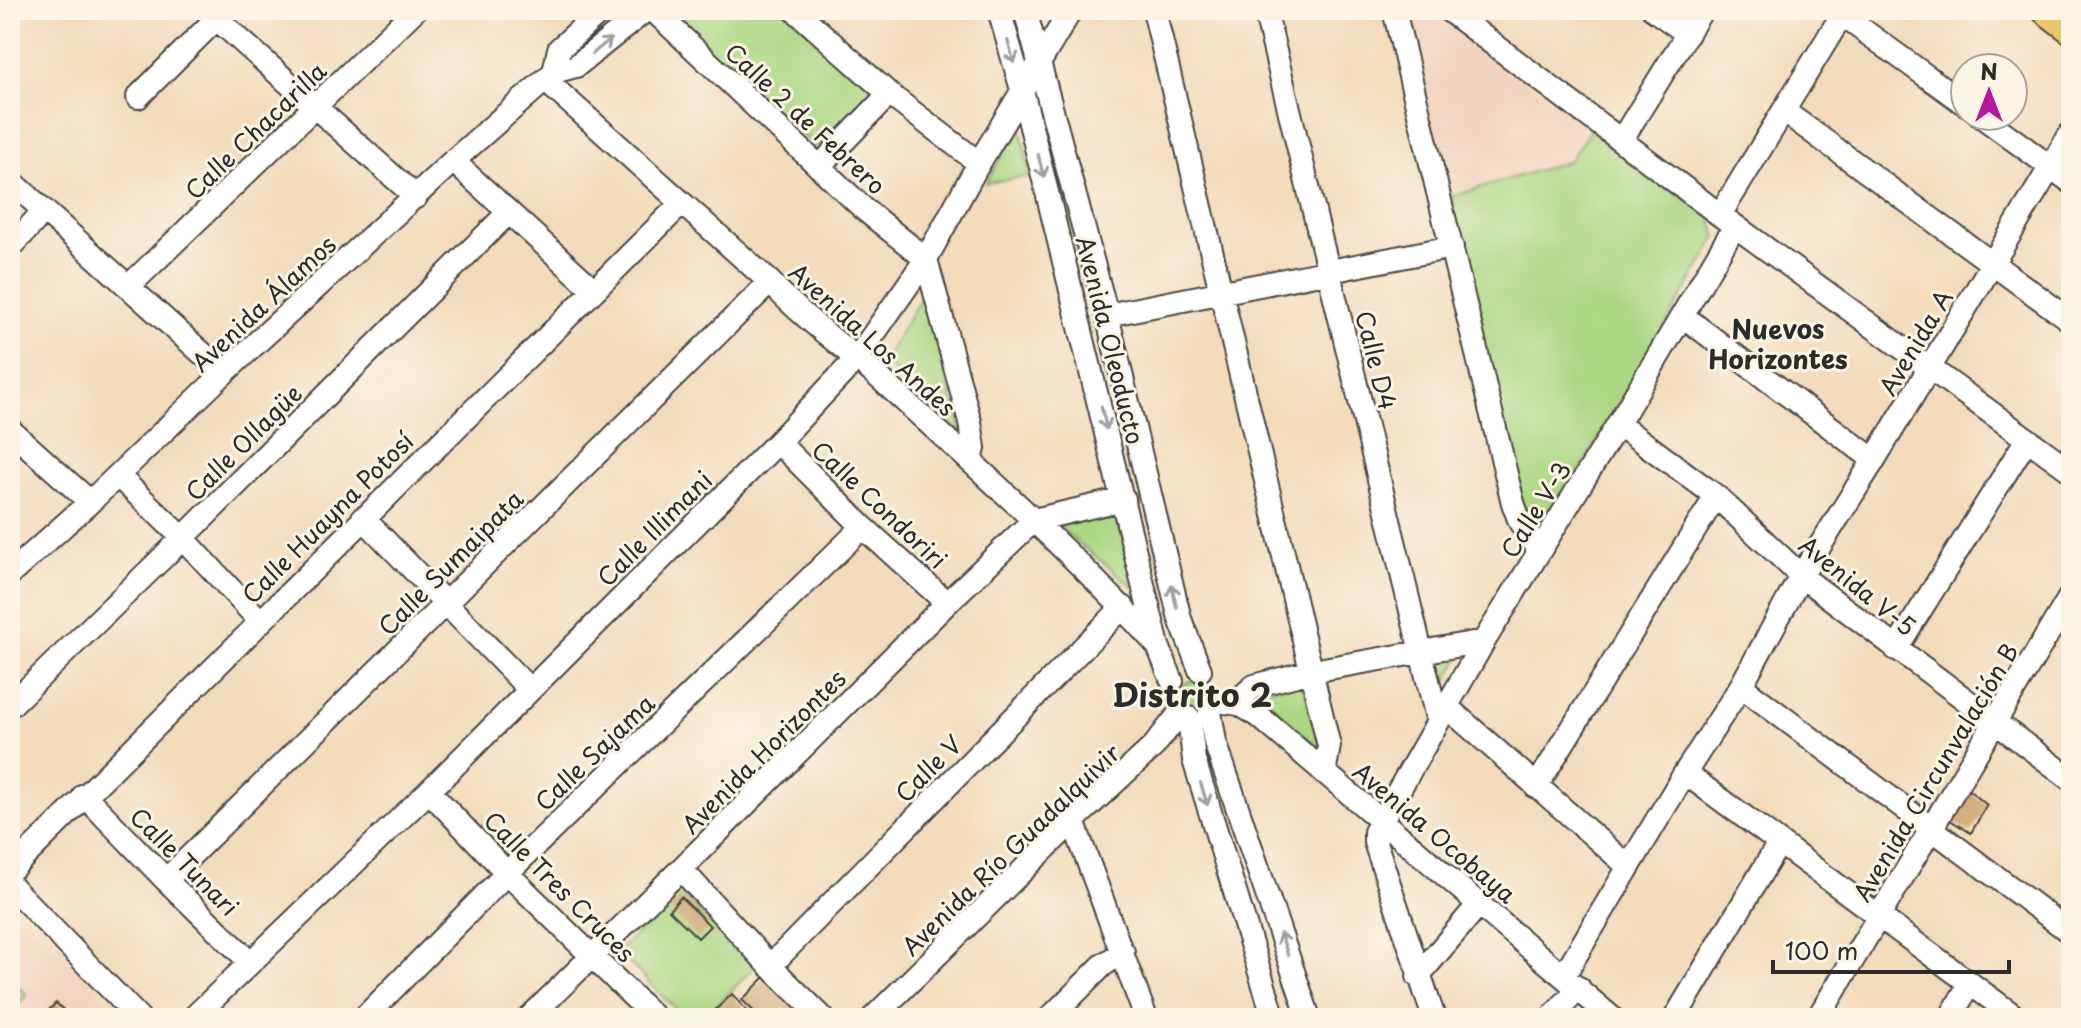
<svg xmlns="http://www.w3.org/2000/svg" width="2081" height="1028" font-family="'Playpen Sans',sans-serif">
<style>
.built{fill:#f3d4bf}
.green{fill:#acd884;stroke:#6c8258;stroke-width:2}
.building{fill:#cea874}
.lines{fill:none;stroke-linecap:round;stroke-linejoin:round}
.minor-casing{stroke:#494541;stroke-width:26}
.major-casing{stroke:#494541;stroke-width:32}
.minor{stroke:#fff;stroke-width:22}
.major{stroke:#ecc669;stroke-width:28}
.oneway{stroke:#a0a0a0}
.labels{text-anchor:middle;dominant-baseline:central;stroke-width:6;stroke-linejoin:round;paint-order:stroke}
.street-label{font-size:24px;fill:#2b2b2b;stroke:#fcf5e5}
.neighbourhood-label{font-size:26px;font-weight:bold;fill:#2b2b2b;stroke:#fcf5e5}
.district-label{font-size:32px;font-weight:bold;fill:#2b2b2b;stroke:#fcf5e5}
</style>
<rect width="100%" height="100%" fill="#fcf5e5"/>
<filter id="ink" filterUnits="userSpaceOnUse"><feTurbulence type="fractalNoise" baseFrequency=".0125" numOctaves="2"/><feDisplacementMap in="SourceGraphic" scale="16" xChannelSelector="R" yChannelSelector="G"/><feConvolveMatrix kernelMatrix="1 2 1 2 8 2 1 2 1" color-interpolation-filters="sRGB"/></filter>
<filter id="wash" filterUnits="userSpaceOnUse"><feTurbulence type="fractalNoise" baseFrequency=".006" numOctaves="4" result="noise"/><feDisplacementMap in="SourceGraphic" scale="32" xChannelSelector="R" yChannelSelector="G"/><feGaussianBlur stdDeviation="1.8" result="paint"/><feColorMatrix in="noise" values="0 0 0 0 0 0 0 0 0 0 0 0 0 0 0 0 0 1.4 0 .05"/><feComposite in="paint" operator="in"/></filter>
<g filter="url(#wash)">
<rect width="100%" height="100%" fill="#f3dbbb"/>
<path class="built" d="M 1404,10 L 1428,10 L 1590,130 L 1569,161 L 1450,197 Z
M 10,903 L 125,1018 L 10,1018 Z"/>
<path class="green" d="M 784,10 L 873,88 L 817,148 L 666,11 Z
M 1020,124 L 1030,176 L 986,183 Z
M 1590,130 L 1711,218 L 1717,237 L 1551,520 L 1537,518 L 1524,509 L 1450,197 L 1569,161 Z
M 925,291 L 963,435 L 883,361 Z
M 1117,510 L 1134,587 L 1057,526 Z
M 1465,649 L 1439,694 L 1431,657 Z
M1180 693a12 12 0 1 1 24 0a12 12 0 1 1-24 0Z
M 1303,683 L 1320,750 L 1257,690 Z
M 679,891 L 755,967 L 704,1018 L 685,1018 L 618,952 Z
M 10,979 L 27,995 L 10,1012 Z"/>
<g id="blocks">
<path class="building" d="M 1965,787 L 1987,805 L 1971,833 L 1947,818 Z
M 681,897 L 710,926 L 698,938 L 669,910 Z
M 765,977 L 805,1016 L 803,1018 L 761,1018 L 742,1000 Z
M 732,994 L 753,1018 L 707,1018 Z
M 56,1003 L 72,1018 L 41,1018 Z"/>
</g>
</g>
<g filter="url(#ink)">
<use href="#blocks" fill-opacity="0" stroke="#494541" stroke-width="2"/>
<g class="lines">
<defs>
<path id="minor" d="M 207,10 L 416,197
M 653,10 L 865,210 L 926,259 L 970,422 L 974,448 L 971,462
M 795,10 L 889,94 L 979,163
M 999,10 L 1022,90 L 1158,646 L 1172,681
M 1025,10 L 1107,315 L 1180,619 L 1200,670
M 1154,10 L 1329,746 L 1324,773
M 1265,10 L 1438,722
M 1394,10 L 1513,503 L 1520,522 L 1539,551
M 1448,10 L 1720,215 L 2071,471
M 1654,10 L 1688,34
M 1842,15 L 1965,104
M 554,72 L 559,49 L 602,10
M 545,80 L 770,282 C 804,319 847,349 885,383 C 978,468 1073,553 1158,646
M 138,97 L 225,10
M 1785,112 L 2071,321
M 1981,116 L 2071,182
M 1622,139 L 1702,10
M 453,161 L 594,290
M 819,167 L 889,94
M 10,180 L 224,373
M 1720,215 L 1845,10
M 10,248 L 43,212
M 129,286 L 415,10
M 1107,315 L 1452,247
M 1683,316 L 1874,460
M 1618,424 L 1716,496 L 1801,576 L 2071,779
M 10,430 L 90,502
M 778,442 L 863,527 L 947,603
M 118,476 L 183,538 L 260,621
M 363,518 L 530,690
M 10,574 L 90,502 L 224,373 L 453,161 L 554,72 L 576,66 L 646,10
M 1896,649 L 2027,439
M 1741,686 L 2071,933
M 1218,701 L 1239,704 L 1260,717 L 1612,1018
M 1239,704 L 1244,695 L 1254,686 L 1312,671 L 1484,641
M 10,706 L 183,538 L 509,212
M 1447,707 L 1629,867
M 1210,712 L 1215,742 L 1309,1018
M 1189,718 L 1194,760 L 1274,1018
M 1685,773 L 2017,1018
M 1536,787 L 1716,496
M 429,791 L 507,873 L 655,1018
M 84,795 L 166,880 L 250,962
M 1073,821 L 1146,1018
M 681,869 L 770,966 L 823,1018
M 10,871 L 682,203
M 166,880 L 770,282
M 10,885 L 139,1018
M 770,966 L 1123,607
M 1564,975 L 1685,773 L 1741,686 L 1801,576 L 1874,460 L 2071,133
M 1418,976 L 1480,903
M 193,1018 L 429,791 L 778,442 L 857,358 L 926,259 L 979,163 L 1071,10
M 364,1018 L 507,873 L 863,527
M 529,1018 L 681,869 L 947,603 L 1034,520 L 1124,499
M 873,1018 L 1073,821 L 1154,746 L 1179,714
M 1050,1018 L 1103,965 L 1123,952
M 1434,1018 L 1375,842 L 1375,832 L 1484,641 L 1618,424 L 1735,226
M 1551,1018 L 1579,988
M 1675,1018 L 1779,843
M 1818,1018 L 2071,595
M 1950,1018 L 1970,983"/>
<path id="major" d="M 2046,10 L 2071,29"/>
</defs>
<use href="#minor" class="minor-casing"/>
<use href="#major" class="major-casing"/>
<use href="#minor" class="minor"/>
<use href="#major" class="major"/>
</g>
<defs><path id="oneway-shaft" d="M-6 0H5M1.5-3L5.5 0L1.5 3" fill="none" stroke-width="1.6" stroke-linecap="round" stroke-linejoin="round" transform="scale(2)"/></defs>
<g class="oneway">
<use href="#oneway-shaft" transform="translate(602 46) rotate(-40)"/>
<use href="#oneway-shaft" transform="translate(1011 52) rotate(74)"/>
<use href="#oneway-shaft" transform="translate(1041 166) rotate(76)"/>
<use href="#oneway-shaft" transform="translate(1104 418) rotate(76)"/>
<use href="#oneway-shaft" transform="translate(1174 596) rotate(-103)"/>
<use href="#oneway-shaft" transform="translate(1204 794) rotate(73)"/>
<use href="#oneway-shaft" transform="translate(1284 944) rotate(-109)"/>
</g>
</g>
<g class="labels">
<g class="street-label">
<text transform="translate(806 118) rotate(43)">Calle 2 de Febrero</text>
<text transform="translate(255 130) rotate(-44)">Calle Chacarilla</text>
<text transform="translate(263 303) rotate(-43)">Avenida Álamos</text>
<text transform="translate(873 339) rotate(42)">Avenida Los Andes</text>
<text transform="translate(1111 340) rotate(76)">Avenida Oleoducto</text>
<text transform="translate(1915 342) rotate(-59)">Avenida A</text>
<text transform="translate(1377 360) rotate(76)">Calle D4</text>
<text transform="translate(243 442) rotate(-45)">Calle Ollagüe</text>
<text transform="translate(880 504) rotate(43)">Calle Condoriri</text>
<text transform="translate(1535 509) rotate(-58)">Calle V-3</text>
<text transform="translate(327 517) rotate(-45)">Calle Huayna Potosí</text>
<text transform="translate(654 528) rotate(-45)">Calle Illimani</text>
<text transform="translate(450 562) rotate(-45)">Calle Sumaipata</text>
<text transform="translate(1858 585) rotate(39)">Avenida V-5</text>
<text transform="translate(763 751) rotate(-45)">Avenida Horizontes</text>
<text transform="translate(594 752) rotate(-44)">Calle Sajama</text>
<text transform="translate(928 768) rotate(-45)">Calle V</text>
<text transform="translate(1935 772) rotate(-59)">Avenida Circunvalación B</text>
<text transform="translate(1435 832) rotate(40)">Avenida Ocobaya</text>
<text transform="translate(1010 849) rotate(-44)">Avenida Río Guadalquivir</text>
<text transform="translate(185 861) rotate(45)">Calle Tunari</text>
<text transform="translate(560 886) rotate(45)">Calle Tres Cruces</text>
</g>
<g class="neighbourhood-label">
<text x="1778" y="328">Nuevos<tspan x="1778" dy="30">Horizontes</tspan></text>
</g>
<g class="district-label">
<text x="1192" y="694">Distrito 2</text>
</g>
</g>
<rect width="2081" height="1028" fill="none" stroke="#fcf5e5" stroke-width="40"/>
<g transform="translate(1989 92)"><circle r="38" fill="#fcf5e5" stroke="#a8a49b" stroke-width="2"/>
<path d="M0-6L14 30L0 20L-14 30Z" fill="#b5179e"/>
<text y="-12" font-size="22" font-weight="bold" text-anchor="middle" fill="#2b2b2b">N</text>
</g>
<path d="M1773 960v12h236v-12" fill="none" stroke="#2b2b2b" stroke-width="4"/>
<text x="1785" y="960" font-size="24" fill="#2b2b2b" stroke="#fcf5e5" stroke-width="6" paint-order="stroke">100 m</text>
</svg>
